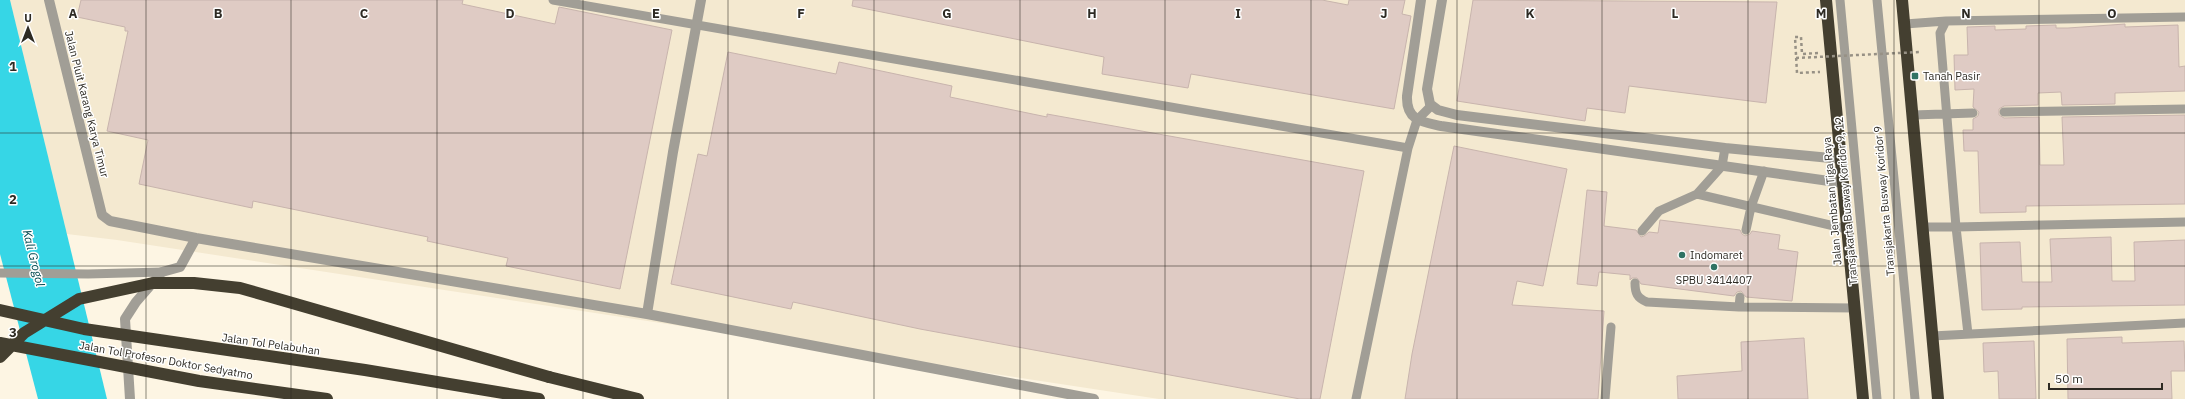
<svg xmlns="http://www.w3.org/2000/svg" width="2185" height="399" font-family="'IBM Plex Sans',sans-serif">
<style>
.built{fill:#f4e9d0}
.water{fill:#36d6e6}
.building{fill:#dfcbc4;stroke:#c8b4ad}
.lines{fill:none;stroke-linecap:round;stroke-linejoin:round}
.path{stroke:#979185;stroke-width:2.5;stroke-dasharray:3 3;stroke-linecap:butt}
.lane{stroke:#a19e96;stroke-width:9}
.street{stroke:#a19e96;stroke-width:10}
.highway{stroke:#443f30;stroke-width:12}
.path-bridge{stroke:#979185;stroke-width:2.5;stroke-dasharray:3 3;stroke-linecap:butt}
.highway-bridge{stroke:#443f30;stroke-width:12}
.grid{fill:none;stroke:#2d2a23;stroke-width:1;stroke-opacity:0.55}
.poi-dot{fill:#307364;stroke:#fff;stroke-width:1.5}
.labels{text-anchor:middle;dominant-baseline:central;stroke-width:3;stroke-linejoin:round;paint-order:stroke}
.poi-label{font-size:11px;fill:#2d2a23;stroke:#fff;text-anchor:start}
.street-label{font-size:11px;fill:#2d2a23;stroke:#fff}
.water-label{font-size:12px;font-style:italic;fill:#034a51;stroke:#fff}
.grid-label{font-size:13px;text-anchor:middle;font-weight:bold;fill:#2d2a23;stroke:#fff;stroke-width:3;stroke-linejoin:round;paint-order:stroke}
</style>
<rect width="100%" height="100%" fill="#fdf5e3"/>
<path class="built" d="M 0,0 L 2185,0 L 2185,399 L 1159,399 L 117,240 L 0,226 Z"/>
<path class="water" d="M 0,0 L 10,0 L 107,399 L 38,399 L 0,254 Z"/>
<path class="building" d="M 81,0 L 463,0 L 462,4 L 555,24 L 559,7 L 672,30 L 620,289 L 506,266 L 508,258 L 427,241 L 428,237 L 253,201 L 252,208 L 139,184 L 148,140 L 107,131 L 128,31 L 125,31 L 125,27 L 77,17 Z
M 853,0 L 1322,0 L 1348,5 L 1349,0 L 1405,0 L 1402,14 L 1411,16 L 1394,109 L 1191,74 L 1188,88 L 1102,74 L 1104,57 L 852,6 Z
M 1473,0 L 1777,2 L 1766,103 L 1629,86 L 1625,113 L 1587,108 L 1585,121 L 1457,101 Z
M 2125,24 L 2125,27 L 2178,25 L 2179,67 L 2185,66 L 2185,91 L 2115,93 L 2115,104 L 2062,105 L 2061,92 L 2038,93 L 2038,105 L 2004,106 L 1999,109 L 1999,115 L 2004,118 L 2039,117 L 2040,165 L 2064,165 L 2062,117 L 2185,115 L 2185,204 L 2026,206 L 2026,212 L 1980,213 L 1978,151 L 1964,151 L 1963,130 L 1973,130 L 1973,119 L 1978,116 L 1979,112 L 1973,107 L 1974,89 L 1955,90 L 1954,55 L 1968,55 L 1967,27 L 1995,26 L 1995,30 L 2026,29 L 2026,26 L 2056,25 L 2056,28 L 2068,28 Z
M 728,52 L 836,74 L 839,62 L 952,86 L 950,97 L 1047,117 L 1047,114 L 1364,171 L 1320,399 L 1300,399 L 920,329 L 793,302 L 791,309 L 671,284 L 698,154 L 707,156 Z
M 1454,146 L 1567,169 L 1543,286 L 1517,281 L 1512,305 L 1604,311 L 1598,399 L 1405,399 L 1412,354 Z
M 1587,190 L 1607,192 L 1604,226 L 1636,230 L 1641,237 L 1644,236 L 1649,232 L 1658,233 L 1660,220 L 1740,230 L 1742,234 L 1745,236 L 1750,234 L 1752,231 L 1780,235 L 1778,249 L 1798,252 L 1792,301 L 1746,297 L 1741,291 L 1737,292 L 1734,296 L 1641,284 L 1637,278 L 1632,278 L 1630,280 L 1630,275 L 1599,272 L 1597,286 L 1577,284 Z
M 2111,237 L 2112,281 L 2135,281 L 2134,242 L 2185,240 L 2185,305 L 2022,307 L 2022,309 L 1982,310 L 1980,243 L 2020,242 L 2022,282 L 2052,282 L 2050,239 Z
M 2122,337 L 2122,343 L 2184,341 L 2185,371 L 2171,371 L 2172,399 L 2068,399 L 2067,339 Z
M 1804,338 L 1808,399 L 1678,399 L 1677,376 L 1742,371 L 1741,342 Z
M 2034,341 L 2036,399 L 1999,399 L 1998,371 L 1984,372 L 1983,343 Z"/>
<g class="lines">
<path class="path" d="M 1818,53 L 1802,54 L 1801,37 L 1795,37 L 1797,73 L 1820,72"/>
<path class="lane" d="M 553,0 L 1408,148
M 1840,0 L 1877,399
M 1877,0 L 1915,399
M 1905,24 L 1946,21
M 2004,112 L 2185,109
M 1913,115 L 1973,113
M 1697,194 L 1847,229
M 1922,227 L 1956,227 L 1940,33 L 1946,21 L 2185,17
M 1746,230 L 1751,207 L 1764,171
M 1642,231 L 1659,211 L 1697,194 L 1722,166 L 1725,148
M 0,273 L 88,274 L 162,272
M 1635,283 C 1635,293 1637,298 1647,302 L 1739,307 L 1855,308
M 1739,307 L 1740,297
M 1968,334 L 1956,227 L 2185,222
M 1932,336 L 2185,323
M 1356,399 L 1408,148 L 1417,120 L 1431,106
M 1605,399 L 1611,327"/>
<path class="street" d="M 49,0 L 102,215 L 110,221 L 196,238 L 647,314 L 1094,399
M 1421,0 L 1407,96 C 1406,120 1421,122 1441,126 L 1843,183
M 1442,0 L 1427,89 L 1430,104 L 1438,110 L 1457,115 L 1725,148 L 1841,159
M 647,314 L 673,152 L 701,0
M 130,399 L 125,319 L 136,302 L 162,272 L 180,267 L 196,238"/>
<path class="highway" d="M 1826,0 L 1863,399
M 1902,0 L 1938,399
M 549,377 L 638,399"/>
<path class="path-bridge" d="M 1796,58 L 1920,52"/>
<path class="highway-bridge" d="M 0,310 L 84,329 L 365,370 L 539,399
M 0,343 L 199,381 L 327,399
M 0,357 L 24,333 L 79,299 L 153,283 L 194,283 L 240,288 L 549,377"/>
</g>
<path class="grid" d="M 146,0 L 146,399M 291,0 L 291,399M 437,0 L 437,399M 583,0 L 583,399M 728,0 L 728,399M 874,0 L 874,399M 1020,0 L 1020,399M 1165,0 L 1165,399M 1311,0 L 1311,399M 1457,0 L 1457,399M 1602,0 L 1602,399M 1748,0 L 1748,399M 1894,0 L 1894,399M 2039,0 L 2039,399M 0,133 L 2185,133M 0,266 L 2185,266"/>
<g class="poi-dot">
<rect x="1911" y="72" width="8" height="8" rx="2"/>
<circle cx="1682" cy="255" r="4"/>
<circle cx="1714" cy="267" r="4"/>
</g>
<g class="labels">
<g class="poi-label">
<text x="1923" y="76">Tanah Pasir</text>
<text x="1690" y="255">Indomaret</text>
<text x="1714" y="280" text-anchor="middle">SPBU 3414407</text>
</g>
<g class="street-label">
<text transform="translate(87 104) rotate(76)">Jalan Pluit Karang Karya Timur</text>
<text transform="translate(1832 201) rotate(-95)">Jalan Jembatan Tiga Raya</text>
<text transform="translate(1846 201) rotate(-95)">Transjakarta Busway Koridor 9, 12</text>
<text transform="translate(1884 201) rotate(-95)">Transjakarta Busway Koridor 9</text>
<text transform="translate(271 344) rotate(8)">Jalan Tol Pelabuhan</text>
<text transform="translate(166 360) rotate(10)">Jalan Tol Profesor Doktor Sedyatmo</text>
</g>
<g class="water-label">
<text transform="translate(34 258) rotate(76)">Kali Grogol</text>
</g>
</g>
<g class="grid-label">
<text x="73" y="18">A</text>
<text x="218" y="18">B</text>
<text x="364" y="18">C</text>
<text x="510" y="18">D</text>
<text x="656" y="18">E</text>
<text x="801" y="18">F</text>
<text x="947" y="18">G</text>
<text x="1092" y="18">H</text>
<text x="1238" y="18">I</text>
<text x="1384" y="18">J</text>
<text x="1530" y="18">K</text>
<text x="1675" y="18">L</text>
<text x="1821" y="18">M</text>
<text x="1966" y="18">N</text>
<text x="2112" y="18">O</text>
<text x="13" y="71">1</text>
<text x="13" y="204">2</text>
<text x="13" y="337">3</text>
</g>
<g transform="translate(28 28)" stroke="#ffffff" stroke-width="3" paint-order="stroke">
<path d="M0-3L7 15L0 10L-7 15Z" fill="#2d2a23"/>
<text y="-6" font-size="11" font-weight="bold" text-anchor="middle" fill="#2d2a23">U</text>
</g>
<path d="M2049 383v6h113v-6" fill="none" stroke="#2d2a23" stroke-width="2"/>
<text x="2055" y="383" font-size="12" fill="#2d2a23" stroke="#ffffff" stroke-width="3" paint-order="stroke">50 m</text>
</svg>
